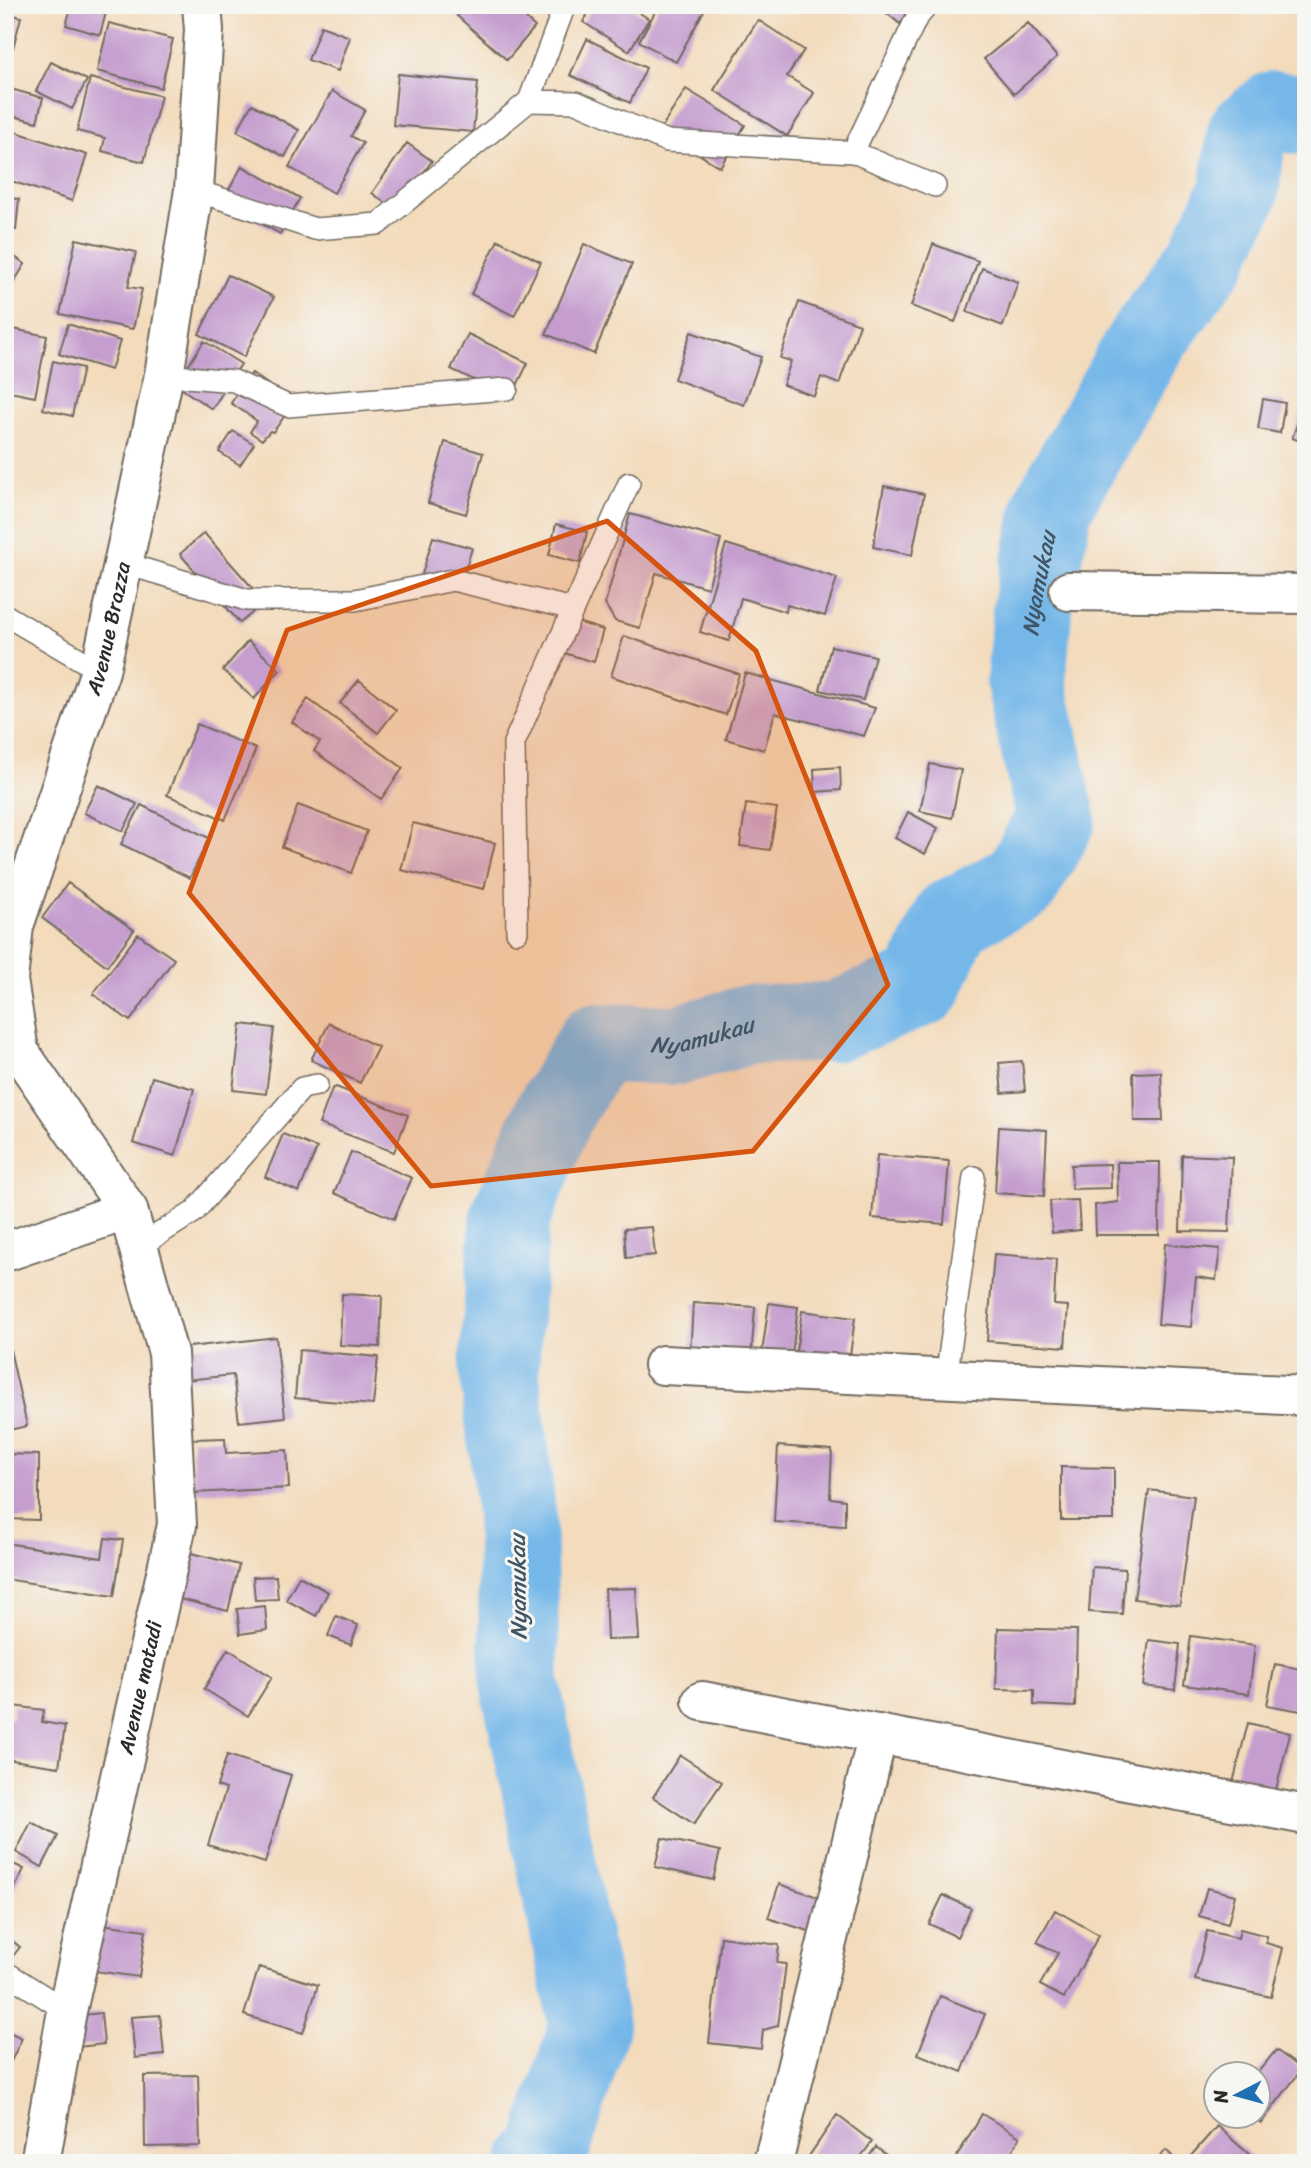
<svg xmlns="http://www.w3.org/2000/svg" width="1311" height="2168" font-family="Sriracha,sans-serif">
<style>
.lines{fill:none;stroke-linecap:round;stroke-linejoin:round}
.river{stroke:#74b7e9;stroke-width:80}
.building{fill:#c59ecf}
.lane-casing{stroke:#71695e;stroke-width:24}
.street-casing{stroke:#71695e;stroke-width:42}
.lane{stroke:#fff;stroke-width:21}
.street{stroke:#fff;stroke-width:38}
.marked{fill:#d5540f;fill-opacity:0.2;stroke:#d5540f;stroke-width:5;stroke-linejoin:round}
.labels{text-anchor:middle;dominant-baseline:central;stroke-width:6;stroke-linejoin:round;paint-order:stroke}
.street-label{font-size:21px;fill:#2b2b2b;stroke:#f6f6f2}
.water-label{font-size:23px;font-style:italic;fill:#415564;stroke:#f6f6f2}
</style>
<rect width="100%" height="100%" fill="#f6f6f2"/>
<filter id="ink" filterUnits="userSpaceOnUse"><feTurbulence type="fractalNoise" baseFrequency=".0143" numOctaves="2"/><feDisplacementMap in="SourceGraphic" scale="14" xChannelSelector="R" yChannelSelector="G"/><feConvolveMatrix kernelMatrix="1 2 1 2 8 2 1 2 1" color-interpolation-filters="sRGB"/></filter>
<filter id="wash" filterUnits="userSpaceOnUse"><feTurbulence type="fractalNoise" baseFrequency=".00686" numOctaves="4" result="noise"/><feDisplacementMap in="SourceGraphic" scale="28" xChannelSelector="R" yChannelSelector="G"/><feGaussianBlur stdDeviation="1.57" result="paint"/><feColorMatrix in="noise" values="0 0 0 0 0 0 0 0 0 0 0 0 0 0 0 0 0 1.4 0 .05"/><feComposite in="paint" operator="in"/></filter>
<g filter="url(#wash)">
<rect width="100%" height="100%" fill="#f3dbbc"/>
<g class="lines">
<path class="river" id="s1" d="M 538,2163 L 549,2153 L 589,2026 L 520,1683 L 516,1512 L 499,1369 L 510,1218 L 554,1113 L 596,1043 L 678,1045 L 747,1025 L 833,1022 L 923,986 L 952,918 L 1021,882 L 1056,819 L 1026,682 L 1032,612 L 1053,505 L 1145,343 L 1207,258 L 1239,192 L 1247,133 L 1274,111 L 1306,115"/>
</g>
<g id="blocks">
<path class="building" d="M 72,5 L 108,5 L 100,35 L 66,25 Z
M 466,5 L 511,5 L 535,27 L 507,60 L 457,16 Z
M 593,5 L 627,5 L 649,19 L 629,51 L 583,22 Z
M 659,5 L 707,5 L 676,62 L 639,41 Z
M 877,5 L 915,5 L 900,24 Z
M 5,13 L 21,17 L 13,48 L 5,46 Z
M 758,20 L 804,50 L 787,76 L 814,93 L 787,136 L 714,90 Z
M 109,23 L 173,39 L 161,88 L 97,71 Z
M 1028,23 L 1057,57 L 1014,94 L 984,59 Z
M 321,26 L 350,37 L 338,71 L 308,60 Z
M 587,39 L 646,68 L 630,103 L 570,75 Z
M 51,62 L 87,80 L 72,109 L 36,91 Z
M 398,74 L 478,82 L 473,132 L 393,125 Z
M 90,78 L 161,96 L 144,162 L 102,151 L 105,138 L 77,131 Z
M 7,88 L 43,98 L 37,122 L 5,114 Z
M 686,89 L 745,125 L 720,167 L 660,130 Z
M 332,91 L 365,110 L 351,136 L 363,143 L 334,193 L 289,167 Z
M 252,104 L 299,130 L 285,157 L 237,131 Z
M 13,131 L 87,155 L 72,201 L 5,179 L 5,152 Z
M 407,143 L 432,161 L 396,210 L 372,193 Z
M 242,166 L 300,198 L 280,234 L 222,202 Z
M 5,198 L 19,199 L 16,230 L 5,229 Z
M 76,239 L 136,252 L 128,287 L 142,289 L 133,329 L 60,314 Z
M 498,240 L 541,262 L 514,316 L 471,294 Z
M 584,244 L 632,264 L 594,354 L 546,334 Z
M 933,244 L 978,261 L 955,322 L 911,306 Z
M 5,250 L 25,264 L 14,282 L 5,276 Z
M 982,268 L 1018,282 L 1003,326 L 967,312 Z
M 228,275 L 274,297 L 244,357 L 199,334 Z
M 799,302 L 860,324 L 839,384 L 821,377 L 814,396 L 783,385 L 791,361 L 780,358 Z
M 68,324 L 120,341 L 111,370 L 59,354 Z
M 13,329 L 47,336 L 35,397 L 5,391 L 5,369 Z
M 691,332 L 761,357 L 744,405 L 674,379 Z
M 468,334 L 528,363 L 511,398 L 451,369 Z
M 204,341 L 241,364 L 212,409 L 176,385 Z
M 53,361 L 83,368 L 72,416 L 43,409 Z
M 252,373 L 294,403 L 273,432 L 270,431 L 262,440 L 250,432 L 257,421 L 231,403 Z
M 1263,399 L 1285,403 L 1280,433 L 1258,429 Z
M 1303,409 L 1306,410 L 1306,443 L 1292,438 Z
M 233,431 L 254,444 L 240,465 L 219,452 Z
M 445,442 L 483,453 L 466,514 L 428,503 Z
M 884,486 L 924,494 L 912,555 L 873,547 Z
M 630,514 L 721,539 L 708,588 L 656,573 L 640,628 L 615,621 L 605,604 Z
M 556,524 L 587,532 L 580,563 L 549,555 Z
M 204,533 L 265,602 L 240,623 L 180,554 Z
M 433,537 L 472,548 L 459,590 L 421,578 Z
M 726,544 L 837,578 L 825,616 L 787,605 L 786,612 L 741,598 L 729,641 L 700,632 Z
M 574,621 L 603,630 L 594,662 L 564,653 Z
M 624,636 L 739,674 L 726,715 L 611,676 Z
M 248,641 L 280,670 L 254,699 L 223,670 Z
M 831,646 L 875,656 L 863,700 L 820,690 Z
M 745,673 L 875,708 L 864,736 L 775,713 L 764,750 L 726,739 Z
M 359,680 L 396,710 L 378,733 L 340,703 Z
M 308,699 L 403,768 L 381,799 L 314,751 L 320,742 L 292,722 Z
M 197,724 L 256,749 L 225,820 L 167,795 Z
M 930,764 L 961,770 L 952,818 L 920,811 Z
M 840,767 L 841,790 L 815,792 L 814,769 Z
M 98,785 L 137,804 L 123,831 L 84,813 Z
M 746,804 L 777,808 L 770,850 L 740,846 Z
M 141,805 L 209,838 L 190,878 L 121,844 Z
M 298,805 L 367,831 L 351,873 L 282,847 Z
M 908,812 L 938,828 L 925,854 L 895,838 Z
M 413,823 L 495,843 L 484,889 L 401,870 Z
M 68,883 L 134,930 L 107,966 L 42,918 Z
M 138,934 L 174,959 L 130,1021 L 93,994 Z
M 329,1023 L 378,1047 L 360,1083 L 311,1060 Z
M 241,1024 L 274,1028 L 266,1094 L 233,1090 Z
M 1022,1061 L 1025,1091 L 1002,1093 L 999,1063 Z
M 1161,1072 L 1163,1121 L 1134,1121 L 1133,1073 Z
M 152,1077 L 194,1089 L 175,1156 L 133,1143 Z
M 336,1087 L 408,1115 L 394,1152 L 319,1124 L 332,1089 Z
M 999,1127 L 1047,1130 L 1044,1196 L 995,1193 Z
M 283,1134 L 317,1148 L 299,1192 L 265,1177 Z
M 351,1152 L 412,1178 L 394,1219 L 334,1193 Z
M 877,1155 L 949,1161 L 944,1224 L 872,1218 Z
M 1182,1155 L 1232,1157 L 1229,1232 L 1180,1231 Z
M 1117,1162 L 1160,1162 L 1159,1235 L 1096,1235 L 1095,1205 L 1118,1202 Z
M 1110,1164 L 1111,1188 L 1072,1189 L 1071,1165 Z
M 1078,1200 L 1080,1230 L 1052,1233 L 1050,1201 Z
M 652,1227 L 655,1255 L 626,1258 L 624,1229 Z
M 1165,1244 L 1220,1249 L 1216,1280 L 1196,1277 L 1191,1327 L 1158,1324 Z
M 994,1254 L 1056,1259 L 1054,1305 L 1068,1306 L 1065,1347 L 987,1341 Z
M 342,1294 L 382,1296 L 380,1347 L 340,1345 Z
M 693,1303 L 755,1307 L 751,1359 L 690,1355 Z
M 769,1303 L 798,1307 L 790,1370 L 760,1367 Z
M 802,1311 L 855,1318 L 847,1379 L 793,1371 Z
M 276,1337 L 285,1417 L 239,1422 L 233,1375 L 176,1381 L 172,1349 Z
M 10,1350 L 27,1426 L 5,1431 L 5,1351 Z
M 299,1350 L 378,1357 L 373,1405 L 295,1398 Z
M 225,1438 L 226,1453 L 287,1450 L 289,1488 L 194,1493 L 192,1439 Z
M 778,1446 L 832,1450 L 830,1498 L 845,1500 L 845,1526 L 774,1522 Z
M 5,1454 L 39,1455 L 39,1520 L 5,1519 Z
M 1061,1467 L 1114,1468 L 1114,1520 L 1061,1520 Z
M 1149,1490 L 1194,1496 L 1180,1605 L 1134,1599 Z
M 105,1538 L 123,1540 L 114,1596 L 5,1579 L 5,1543 L 102,1558 Z
M 191,1553 L 239,1565 L 228,1611 L 180,1599 Z
M 1092,1567 L 1125,1569 L 1122,1614 L 1089,1612 Z
M 276,1576 L 278,1599 L 255,1600 L 253,1577 Z
M 299,1576 L 328,1592 L 316,1616 L 286,1600 Z
M 636,1588 L 639,1639 L 607,1640 L 605,1589 Z
M 265,1606 L 267,1630 L 240,1634 L 237,1609 Z
M 336,1616 L 358,1625 L 351,1645 L 328,1636 Z
M 998,1628 L 1077,1630 L 1075,1707 L 1034,1705 L 1034,1690 L 996,1689 Z
M 1191,1636 L 1255,1645 L 1249,1694 L 1184,1685 Z
M 1149,1640 L 1180,1644 L 1175,1690 L 1143,1686 Z
M 228,1649 L 272,1677 L 248,1716 L 204,1689 Z
M 1275,1664 L 1306,1670 L 1306,1712 L 1267,1705 Z
M 13,1706 L 44,1710 L 42,1722 L 65,1726 L 59,1767 L 5,1759 L 5,1718 L 11,1719 Z
M 1248,1723 L 1290,1733 L 1272,1806 L 1230,1795 Z
M 227,1755 L 291,1775 L 265,1863 L 208,1845 L 226,1789 L 217,1786 Z
M 680,1755 L 722,1782 L 694,1824 L 653,1797 Z
M 31,1822 L 58,1836 L 42,1867 L 16,1852 Z
M 662,1838 L 720,1851 L 713,1880 L 655,1867 Z
M 5,1860 L 24,1869 L 5,1908 Z
M 779,1884 L 827,1900 L 815,1933 L 768,1918 Z
M 1207,1888 L 1235,1895 L 1228,1924 L 1199,1916 Z
M 943,1895 L 971,1908 L 957,1937 L 929,1924 Z
M 1055,1910 L 1099,1935 L 1064,1998 L 1040,1985 L 1058,1953 L 1037,1942 Z
M 101,1924 L 146,1930 L 139,1977 L 94,1971 Z
M 1240,1929 L 1267,1936 L 1266,1943 L 1283,1948 L 1271,1997 L 1195,1980 L 1207,1931 L 1238,1938 Z
M 5,1935 L 20,1947 L 5,1966 Z
M 721,1937 L 779,1945 L 777,1963 L 786,1964 L 778,2026 L 763,2030 L 761,2049 L 709,2043 Z
M 259,1967 L 318,1985 L 303,2033 L 244,2015 Z
M 940,1996 L 985,2014 L 962,2072 L 918,2054 Z
M 101,2013 L 104,2044 L 78,2047 L 74,2016 Z
M 160,2015 L 164,2055 L 135,2058 L 131,2017 Z
M 5,2030 L 22,2038 L 5,2074 Z
M 1276,2050 L 1302,2069 L 1261,2123 L 1252,2116 L 1258,2116 L 1258,2072 Z
M 198,2075 L 200,2146 L 145,2147 L 144,2076 Z
M 982,2114 L 1020,2137 L 1005,2163 L 964,2163 L 956,2158 Z
M 837,2115 L 872,2142 L 856,2163 L 806,2163 L 805,2162 Z
M 1217,2126 L 1259,2163 L 1194,2163 L 1189,2158 Z
M 876,2147 L 896,2163 L 864,2163 Z
M 1166,2150 L 1179,2163 L 1154,2163 Z"/>
</g>
</g>
<g filter="url(#ink)">
<use href="#blocks" fill-opacity="0" stroke="#71695e" stroke-width="2"/>
<g class="lines">
<defs>
<path id="lane" d="M 529,101 L 565,5
M 853,152 L 916,19 L 928,5
M 194,190 L 315,229 L 378,224 L 529,101 L 576,102 L 667,141 L 853,152 L 935,186
M 164,375 L 234,381 L 288,406 L 507,389
M 123,563 L 247,600 L 355,600 L 453,580 L 573,609
M 5,615 L 100,671
M 517,932 L 514,743 L 629,483
M 138,1247 L 194,1212 L 302,1088 L 317,1085
M 946,1379 L 974,1177
M 5,1972 L 67,2011"/>
<g id="street">
<path d="M 1069,591 L 1306,594"/>
<path d="M 5,1252 L 128,1210"/>
<path d="M 663,1365 L 1306,1396"/>
<path d="M 702,1701 L 1306,1815"/>
<path id="s2" d="M 40,2163 L 67,2011 L 177,1525 L 168,1353 L 128,1210 L 19,1051 L 8,980 L 14,926 L 100,671 L 164,375 L 194,190 L 204,30 L 202,5"/>
<path d="M 773,2163 L 878,1734"/>
</g>
</defs>
<use href="#lane" class="lane-casing"/>
<use href="#street" class="street-casing"/>
<use href="#lane" class="lane"/>
<use href="#street" class="street"/>
</g>
</g>
<path class="marked" d="M 607,521 L 756,651 L 888,985 L 753,1151 L 431,1186 L 189,893 L 287,630 Z"/>
<g class="labels">
<g class="street-label">
<text stroke="none"><textPath href="#s2" startOffset="1605">Avenue Brazza</textPath></text>
<text stroke="none"><textPath href="#s2" startOffset="486">Avenue matadi</textPath></text>
</g>
<g class="water-label">
<text stroke="none"><textPath href="#s1" startOffset="1960">Nyamukau</textPath></text>
<text stroke="none"><textPath href="#s1" startOffset="1267">Nyamukau</textPath></text>
<text transform="translate(518 1587) rotate(-91)">Nyamukau</text>
</g>
</g>
<rect width="1311" height="2168" fill="none" stroke="#f6f6f2" stroke-width="28"/>
<g transform="translate(1237 2095) rotate(264)"><circle r="33" fill="#f6f6f2" stroke="#a5a5a2" stroke-width="2"/>
<path d="M0-5L12 26L0 18L-12 26Z" fill="#1f6fb2"/>
<text y="-10" font-size="19" font-weight="bold" text-anchor="middle" fill="#2b2b2b">N</text>
</g>
</svg>
